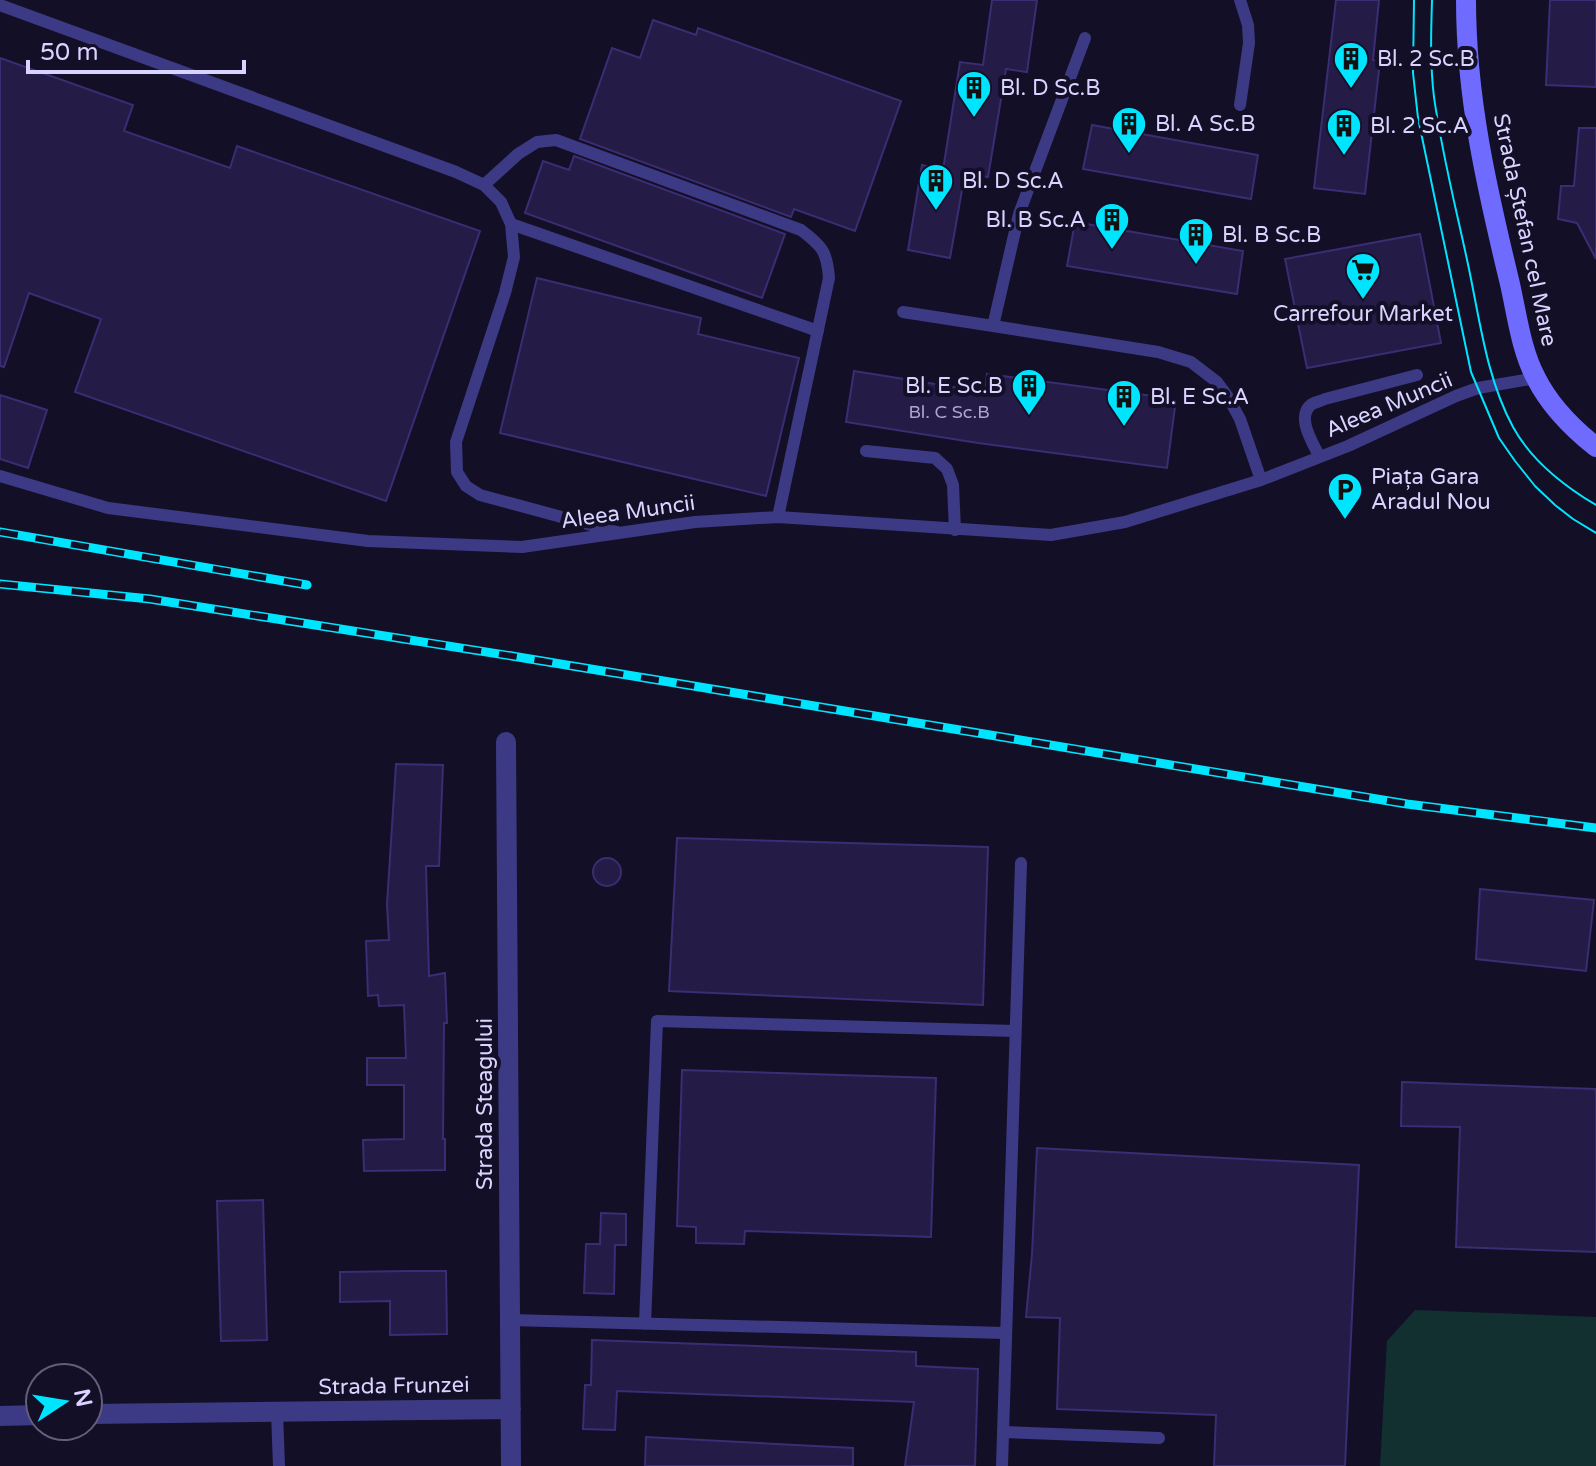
<svg xmlns="http://www.w3.org/2000/svg" width="1596" height="1466" font-family="'Varela Round',sans-serif">
<style>
.green{fill:#12302f}
.building{fill:#241b47;stroke:#3b2d73;stroke-width:2}
.lines{fill:none;stroke-linecap:round;stroke-linejoin:round}
.service{stroke:#3d3a85;stroke-width:12}
.minor{stroke:#3d3a85;stroke-width:20}
.secondary{stroke:#6f6bff;stroke-width:20}
.tram{stroke:#00e5ff;stroke-width:2}
.rail-casing{stroke:#00e5ff;stroke-width:9}
.rail{stroke:#130f26;stroke-width:6;stroke-dasharray:18;stroke-linecap:butt}
.labels{text-anchor:middle;dominant-baseline:central;stroke-width:8;stroke-linejoin:round;paint-order:stroke}
.number-label{font-size:18px;fill:#aca6d1}
.poi-label{font-size:22px;fill:#d9d4ff;stroke:#130f26;text-anchor:start}
.street-label{font-size:22px;fill:#d9d4ff;stroke:#130f26}
</style>
<rect width="100%" height="100%" fill="#130f26"/>
<path class="green" d="M 1415,1310 L 1596,1317 L 1596,1466 L 1380,1466 L 1387,1341 Z"/>
<path class="building" d="M 992,0 L 1037,0 L 1027,72 L 1006,69 L 988,177 L 965,173 L 950,258 L 908,250 L 922,165 L 943,170 L 960,62 L 983,65 Z
M 1336,0 L 1379,0 L 1373,60 L 1380,61 L 1365,194 L 1314,188 Z
M 1550,0 L 1596,0 L 1596,87 L 1546,85 Z
M 653,20 L 696,35 L 698,28 L 901,101 L 855,231 L 794,209 L 791,217 L 580,139 L 612,48 L 640,58 Z
M 0,58 L 133,105 L 124,131 L 230,168 L 237,146 L 480,231 L 386,501 L 75,392 L 101,319 L 29,293 L 4,367 L 0,366 Z
M 1092,125 L 1258,155 L 1251,199 L 1083,169 Z
M 1579,128 L 1596,128 L 1596,259 L 1577,223 L 1558,219 L 1561,186 L 1574,186 Z
M 574,156 L 785,234 L 762,298 L 525,213 L 543,161 L 569,170 Z
M 1075,222 L 1243,251 L 1237,294 L 1067,266 Z
M 1420,234 L 1441,343 L 1307,368 L 1285,259 Z
M 537,278 L 701,318 L 698,334 L 799,358 L 766,496 L 500,433 Z
M 854,371 L 985,392 L 987,374 L 1176,399 L 1167,468 L 978,443 L 846,422 Z
M 0,395 L 47,410 L 28,468 L 0,459 Z
M 396,764 L 443,765 L 439,866 L 426,866 L 429,976 L 445,973 L 447,1023 L 444,1023 L 443,1139 L 445,1139 L 445,1170 L 364,1171 L 363,1140 L 404,1139 L 404,1085 L 367,1085 L 367,1058 L 406,1058 L 404,1005 L 379,1006 L 378,995 L 368,996 L 366,941 L 389,940 L 387,904 Z
M 677,838 L 988,847 L 983,1005 L 669,991 Z
M593 872a14 14 0 1 1 28 0a14 14 0 1 1-28 0Z
M 1480,889 L 1594,900 L 1586,971 L 1476,959 Z
M 682,1070 L 936,1078 L 931,1237 L 745,1231 L 744,1244 L 696,1243 L 696,1227 L 677,1226 Z
M 1402,1082 L 1596,1089 L 1596,1252 L 1456,1247 L 1460,1127 L 1401,1126 Z
M 1037,1148 L 1359,1165 L 1345,1466 L 1214,1466 L 1216,1415 L 1057,1409 L 1060,1318 L 1026,1317 L 1032,1254 Z
M 263,1200 L 267,1340 L 221,1341 L 217,1201 Z
M 601,1213 L 626,1214 L 626,1245 L 614,1245 L 615,1245 L 614,1294 L 584,1293 L 586,1244 L 600,1244 Z
M 411,1271 L 446,1271 L 447,1334 L 390,1335 L 390,1301 L 340,1302 L 340,1272 Z
M 592,1340 L 916,1352 L 916,1366 L 978,1369 L 975,1466 L 905,1466 L 914,1402 L 617,1391 L 615,1430 L 583,1429 L 585,1385 L 591,1385 Z
M 646,1437 L 853,1448 L 853,1466 L 645,1466 Z"/>
<g class="lines">
<path class="service" d="M 1240,0 L 1248,25 L 1249,43 L 1240,105
M 0,5 L 456,172 L 484,185 L 501,202 L 511,224 L 514,257 L 505,293 L 456,442 L 457,472 L 466,486 L 480,495 L 617,532
M 1085,38 L 1019,214 L 993,326 L 1158,352 L 1191,362 L 1217,382 L 1228,397 L 1240,419 L 1261,480
M 484,185 L 518,154 L 537,142 L 556,140 L 801,230 C 822,246 827,251 829,278 L 778,517
M 511,224 L 818,331
M 903,312 L 993,326
M 866,451 L 935,458 L 947,469 L 953,485 L 955,530
M 1319,456 C 1313,443 1295,416 1312,404 C 1316,402 1321,401 1325,399 L 1417,375
M 0,476 L 108,508 L 368,541 L 522,547 L 695,522 L 778,517 L 1051,535 L 1125,522 L 1261,480 L 1348,446 L 1456,396 L 1478,388 L 1536,378
M 510,1320 L 1005,1333
M 645,1324 L 657,1021 L 1015,1031
M 277,1412 L 279,1466
M 1003,1432 L 1159,1438
M 1002,1466 L 1021,863"/>
<path class="minor" d="M 506,742 L 511,1466
M 88,1414 L 511,1409
M 0,1416 L 40,1415"/>
<path class="secondary" d="M 1466,0 C 1466,98 1487,189 1510,284 C 1517,315 1521,350 1536,378 C 1550,406 1572,428 1596,447"/>
<path class="tram" d="M 1414,0 L 1413,73 L 1418,118 L 1471,372 L 1499,438 L 1515,461 L 1535,486 L 1555,505 L 1573,519 L 1596,533
M 1432,0 C 1431,32 1430,65 1434,97 C 1442,155 1457,212 1469,269 C 1480,322 1487,379 1513,427 C 1531,460 1564,486 1596,505"/>
<defs>
<path id="rail" d="M 0,532 L 307,585
M 0,584 L 150,599 L 512,656 L 1407,804 L 1596,828"/>
</defs>
<use href="#rail" class="rail-casing"/>
<use href="#rail" class="rail"/>
</g>
<defs>
<symbol id="building-pin" viewBox="-11 -11 22 30"><path d="M0 17L-7.5 6A9.5 9.5 0 1 1 7.5 6Z" fill="#00e5ff" stroke="#130f26"/><path d="M-4-6H4V6H1V3H-1V6H-4ZM-2.5-4.3h1.7v1.8h-1.7ZM.8-4.3h1.7v1.8H.8ZM-2.5-1h1.7V.8h-1.7ZM.8-1h1.7V.8H.8Z" fill="#111"/></symbol>
<symbol id="supermarket-pin" viewBox="-11 -11 22 30"><path d="M0 17L-7.5 6A9.5 9.5 0 1 1 7.5 6Z" fill="#00e5ff" stroke="#130f26"/><path d="M-6-5.5h2.5l.6 2H6L4.5 2H-2.5L-4.4-4H-6ZM-1.5 3.2a1.3 1.3 0 1 0 .1 0ZM3 3.2a1.3 1.3 0 1 0 .1 0Z" fill="#111"/></symbol>
<symbol id="parking-pin" viewBox="-11 -11 22 30"><path d="M0 17L-7.5 6A9.5 9.5 0 1 1 7.5 6Z" fill="#00e5ff" stroke="#130f26"/><path d="M-3.5-5.5H1a3.5 3.5 0 0 1 0 7H-1V5.5H-3.5ZM-1-3.4V-.6H.8a1.4 1.4 0 0 0 0-2.8Z" fill="#111"/></symbol>
</defs>
<g fill-rule="evenodd">
<use href="#building-pin" x="1331" y="39" width="40" height="54"/>
<use href="#building-pin" x="954" y="68" width="40" height="54"/>
<use href="#building-pin" x="1109" y="104" width="40" height="54"/>
<use href="#building-pin" x="1324" y="106" width="40" height="54"/>
<use href="#building-pin" x="916" y="161" width="40" height="54"/>
<use href="#building-pin" x="1092" y="200" width="40" height="54"/>
<use href="#building-pin" x="1176" y="215" width="40" height="54"/>
<use href="#supermarket-pin" x="1343" y="250" width="40" height="54"/>
<use href="#building-pin" x="1009" y="366" width="40" height="54"/>
<use href="#building-pin" x="1104" y="377" width="40" height="54"/>
<use href="#parking-pin" x="1325" y="470" width="40" height="54"/>
</g>
<g class="labels">
<g class="number-label">
<text x="949" y="412">Bl. C Sc.B</text>
</g>
<g class="poi-label">
<text x="1377" y="59">Bl. 2 Sc.B</text>
<text x="1000" y="88">Bl. D Sc.B</text>
<text x="1155" y="124">Bl. A Sc.B</text>
<text x="1370" y="126">Bl. 2 Sc.A</text>
<text x="962" y="181">Bl. D Sc.A</text>
<text x="1086" y="220" text-anchor="end">Bl. B Sc.A</text>
<text x="1222" y="235">Bl. B Sc.B</text>
<text x="1363" y="314" text-anchor="middle">Carrefour Market</text>
<text x="1003" y="386" text-anchor="end">Bl. E Sc.B</text>
<text x="1150" y="397">Bl. E Sc.A</text>
<text x="1371" y="477">Piața Gara<tspan x="1371" dy="25">Aradul Nou</tspan></text>
</g>
<g class="street-label">
<text transform="translate(1525 230) rotate(78)">Strada Ștefan cel Mare</text>
<text transform="translate(1389 405) rotate(-23)">Aleea Muncii</text>
<text transform="translate(628 512) rotate(-8)">Aleea Muncii</text>
<text transform="translate(485 1104) rotate(-90)">Strada Steagului</text>
<text transform="translate(394 1386) rotate(-1)">Strada Frunzei</text>
</g>
</g>
<g transform="translate(64 1402) rotate(78)"><circle r="38" fill="#130f26" stroke="#625e7d" stroke-width="2"/>
<path d="M0-6L14 30L0 20L-14 30Z" fill="#00e5ff"/>
<text y="-12" font-size="22" font-weight="bold" text-anchor="middle" fill="#d9d4ff">N</text>
</g>
<path d="M28 60v12h216v-12" fill="none" stroke="#d9d4ff" stroke-width="4"/>
<text x="40" y="60" font-size="24" fill="#d9d4ff" stroke="#130f26" stroke-width="6" paint-order="stroke">50 m</text>
</svg>
